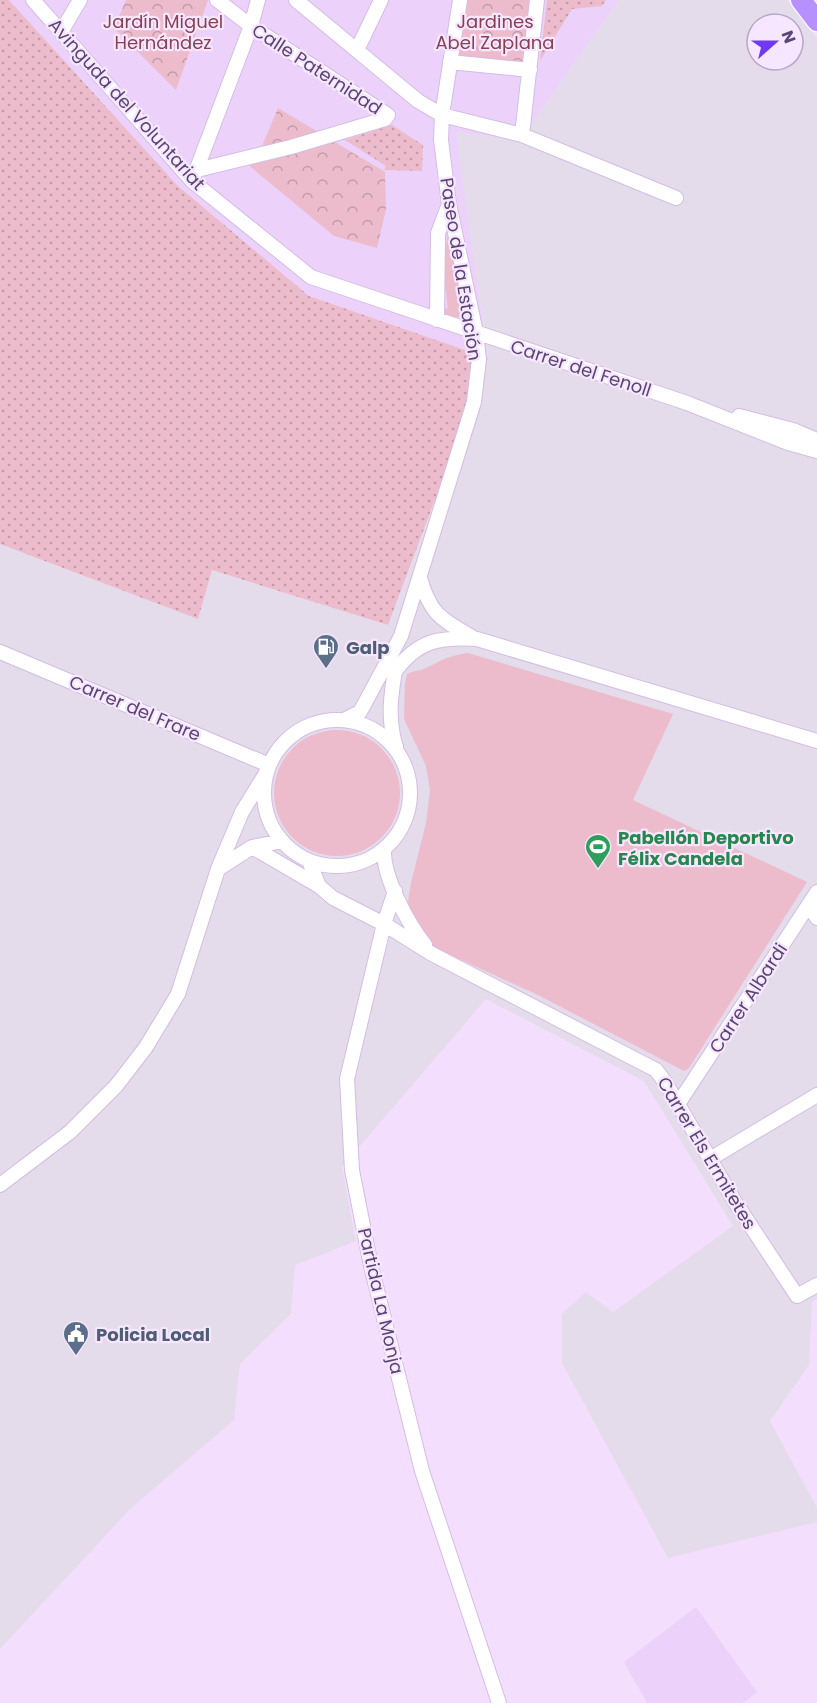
<svg xmlns="http://www.w3.org/2000/svg" width="817" height="1703" font-family="Poppins,sans-serif">
<style>
.residential{fill:#ecd2fb}
.industrial{fill:#e4dbeb;fill-rule:evenodd}
.grass{fill:url(#grass-dots)}
.park{fill:url(#park-crowns)}
.garden{fill:#ecbccc}
.lines{fill:none;stroke-linecap:round;stroke-linejoin:round}
.minor-casing{stroke:#d3bde4;stroke-width:16}
.highway-casing{stroke:#fff;stroke-width:22}
.minor{stroke:#fff;stroke-width:14}
.highway{stroke:#b590fe;stroke-width:20}
.labels{text-anchor:middle;dominant-baseline:central;stroke-width:4.5;stroke-linejoin:round;paint-order:stroke}
.park-label{font-size:18px;fill:#894050;stroke:#f7e6ff}
.street-label{font-size:18px;fill:#5a4576;stroke:#f7e6ff}
.service-label{font-size:18px;font-weight:bold;fill:#4e5e75;stroke:#f7e6ff;text-anchor:start}
.leisure-label{font-size:18px;font-weight:bold;fill:#27864d;stroke:#f7e6ff;text-anchor:start}
</style>
<defs>
<pattern id="grass-dots" width="8" height="8" patternUnits="userSpaceOnUse" patternTransform="scale(1.5)"><rect width="8" height="8" fill="#ecbccc"/><path d="M2 2h.1M6 6h.1" fill="none" stroke="#c29baa" stroke-width="1.8" stroke-linecap="round"/></pattern>
<pattern id="park-crowns" width="20" height="18" patternUnits="userSpaceOnUse" patternTransform="scale(1.5)"><rect width="20" height="18" fill="#ecbccc"/><path d="M2 6a3 3 0 1 1 6 0M12 15a3 3 0 1 1 6 0" fill="none" stroke="#c29baa"/></pattern>
</defs>
<rect width="100%" height="100%" fill="#f4defe"/>
<path class="residential" d="M 9,0 L 619,0 L 520,140 L 456,132 L 488,358 L 309,296 L 178,186 Z
M 696,1607 L 757,1692 L 743,1703 L 647,1703 L 624,1662 Z"/>
<path class="industrial" d="M 619,0 L 787,0 L 817,38 L 817,1299 L 812,1302 L 809,1365 L 770,1421 L 817,1508 L 817,1522 L 668,1558 L 562,1363 L 562,1314 L 586,1292 L 613,1312 L 733,1226 L 644,1081 L 486,999 L 342,1167 L 356,1241 L 295,1265 L 291,1314 L 240,1364 L 234,1420 L 130,1509 L 0,1649 L 0,544 L 198,619 L 212,570 L 388,625 L 488,358 L 456,132 L 520,140 ZM 757,24 L 793,24 L 793,60 L 757,60 Z"/>
<path class="grass" d="M 0,0 L 9,0 L 178,186 L 309,296 L 488,358 L 388,625 L 212,570 L 198,619 L 0,544 Z
M 547,0 L 606,0 L 602,6 L 572,9 L 540,61 Z
M 392,125 L 423,145 L 422,171 L 384,170 L 386,166 L 345,140 Z"/>
<path class="park" d="M 126,0 L 208,0 L 176,90 L 114,28 Z
M 468,0 L 530,0 L 522,66 L 459,59 Z
M 278,108 L 385,172 L 386,209 L 377,248 L 334,236 L 246,163 L 262,146 Z"/>
<path class="garden" d="M 448,234 L 465,306 C 463,318 456,320 445,316 L 443,310 L 448,308 L 442,266 Z
M 468,653 L 673,714 L 633,800 L 807,882 L 689,1068 L 684,1071 L 538,995 L 433,947 L 415,922 L 408,902 L 411,883 L 426,823 L 430,790 L 426,766 L 404,719 L 405,684 L 407,674 C 414,670 420,671 426,668 C 443,660 447,656 468,653 Z
M274 793a63 63 0 1 1 126 0a63 63 0 1 1-126 0Z"/>
<g class="lines">
<defs>
<path id="minor" d="M 33,0 L 192,181 L 311,277 L 687,403 L 788,443 L 817,451
M 296,0 L 418,101 L 442,115 L 522,135 L 676,198
M 61,32 L 80,0
M 357,50 L 381,0
M 450,62 L 530,70
M 522,135 L 537,0
M 197,170 L 291,147 L 385,119 L 388,115 L 251,26 L 217,0
M 194,176 L 251,26 L 258,0
M 437,320 L 438,233 L 449,204
M 739,416 L 793,430 L 817,440
M 420,578 C 430,614 441,619 472,637
M 0,652 L 269,765
M 396,665 C 391,693 387,719 396,747
M 394,673 C 417,640 439,637 477,639 L 817,741
M 344,720 L 360,712 L 401,636 L 474,402 L 479,359 L 476,333 L 449,204 L 441,140 L 442,115 L 460,0
M264 793a73 73 0 1 1 146 0a73 73 0 1 1-146 0Z
M 252,847 L 319,886
M 384,850 C 383,877 408,924 425,945
M 309,861 L 319,886 L 333,898 L 384,924 L 432,954 L 656,1070 L 665,1082 L 735,1202 L 797,1296 L 817,1285
M 218,869 L 252,847 L 282,841
M 395,891 L 384,924 L 347,1079 L 352,1170 L 371,1266 L 422,1471 L 499,1703
M 809,905 L 817,918
M 678,1104 L 817,892
M 710,1159 L 817,1095
M 0,1185 L 70,1132 L 116,1086 L 146,1047 L 178,994 L 218,869 L 242,812 L 266,773"/>
<path id="highway" d="M 801,0 L 817,21"/>
</defs>
<use href="#minor" class="minor-casing"/>
<use href="#highway" class="highway-casing"/>
<use href="#minor" class="minor"/>
<use href="#highway" class="highway"/>
</g>
<defs>
<symbol id="fuel-pin" viewBox="-11 -11 22 30"><path d="M0 17L-7.5 6A9.5 9.5 0 1 1 7.5 6Z" fill="#5c6f8a" stroke="#f7e6ff"/><path d="M-5.5-6h7V0h2V4h1.3V-2.5L3-4.5l.8-.8L6-3V5H2.5V1h-1V6h-7ZM-4.2-4.7v3.2H.2V-4.7Z" fill="#fff"/></symbol>
<symbol id="stadium-pin" viewBox="-11 -11 22 30"><path d="M0 17L-7.5 6A9.5 9.5 0 1 1 7.5 6Z" fill="#2e9e5b" stroke="#f7e6ff"/><path d="M0-5a6.5 5 0 1 0 0 10a6.5 5 0 1 0 0-10ZM-3.5-1.8h7v3.6h-7Z" fill="#fff"/></symbol>
<symbol id="civic-pin" viewBox="-11 -11 22 30"><path d="M0 17L-7.5 6A9.5 9.5 0 1 1 7.5 6Z" fill="#5c6f8a" stroke="#f7e6ff"/><path d="M-.6-6.5H3V-4.5H.6V-3L4-1V1h2V6H-6V1h2V-1L-.6-3ZM-1.2 2.5V6h2.4V2.5Z" fill="#fff"/></symbol>
</defs>
<g fill-rule="evenodd">
<use href="#fuel-pin" x="311" y="632" width="30" height="40"/>
<use href="#stadium-pin" x="583" y="832" width="30" height="40"/>
<use href="#civic-pin" x="61" y="1319" width="30" height="40"/>
</g>
<g class="labels">
<g class="park-label">
<text x="163" y="21">Jardín Miguel<tspan x="163" dy="21">Hernández</tspan></text>
<text x="495" y="21">Jardines<tspan x="495" dy="21">Abel Zaplana</tspan></text>
</g>
<g class="street-label">
<text transform="translate(317 69) rotate(33)">Calle Paternidad</text>
<text transform="translate(127 104) rotate(48)">Avinguda del Voluntariat</text>
<text transform="translate(461 269) rotate(81)">Paseo de la Estación</text>
<text transform="translate(581 368) rotate(18)">Carrer del Fenoll</text>
<text transform="translate(135 708) rotate(23)">Carrer del Frare</text>
<text transform="translate(748 998) rotate(-57)">Carrer Albardi</text>
<text transform="translate(707 1153) rotate(59)">Carrer Els Ermitetes</text>
<text transform="translate(381 1301) rotate(77)">Partida La Monja</text>
</g>
<g class="service-label">
<text x="346" y="647">Galp</text>
<text x="96" y="1334">Policia Local</text>
</g>
<g class="leisure-label">
<text x="618" y="837">Pabellón Deportivo<tspan x="618" dy="21">Félix Candela</tspan></text>
</g>
</g>
<g transform="translate(775 42) rotate(69)"><circle r="28" fill="#f7e6ff" stroke="#b8a6c8" stroke-width="1.5"/>
<path d="M0-4.5L10 22L0 15L-10 22Z" fill="#7039f3"/>
<text y="-9" font-size="16" font-weight="bold" text-anchor="middle" fill="#5a4576">N</text>
</g>
</svg>
